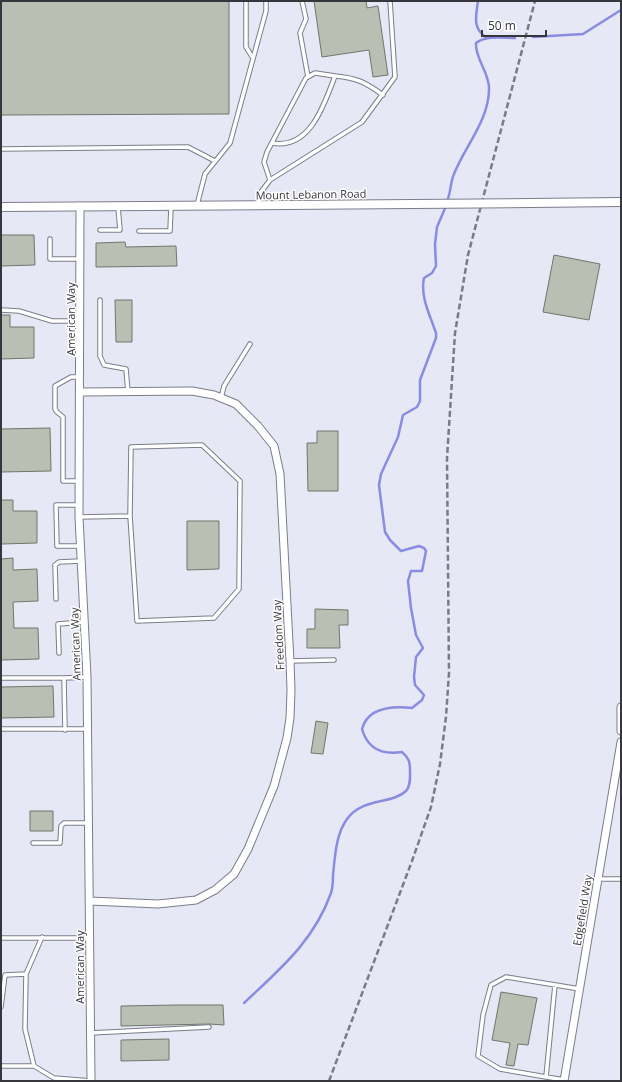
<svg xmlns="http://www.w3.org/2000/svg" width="622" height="1082" font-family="'Open Sans',sans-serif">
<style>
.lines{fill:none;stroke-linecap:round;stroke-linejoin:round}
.stream{stroke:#8a8ce1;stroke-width:2.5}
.building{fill:#b9c0b3;stroke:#70766a}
.service-casing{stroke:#7c7d89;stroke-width:5.5}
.minor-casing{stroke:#7c7d89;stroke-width:9}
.tertiary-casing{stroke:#7c7d89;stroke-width:10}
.service{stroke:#fff;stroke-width:3.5}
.minor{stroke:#fff;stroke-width:7}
.tertiary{stroke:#fff;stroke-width:8}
.rail{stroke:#7a7b84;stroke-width:2.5;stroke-dasharray:6 3;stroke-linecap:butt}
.tertiary-bridge-casing{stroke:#7c7d89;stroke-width:10;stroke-linecap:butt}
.tertiary-bridge{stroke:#fff;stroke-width:8}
.labels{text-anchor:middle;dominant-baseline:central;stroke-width:3;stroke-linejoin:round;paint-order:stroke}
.street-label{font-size:11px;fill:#36363c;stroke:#fff}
</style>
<rect width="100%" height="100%" fill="#e6e8f6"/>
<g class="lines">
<path class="stream" d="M 478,1 C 476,16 472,29 487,38
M 533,37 L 583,34 L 621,10
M 447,201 C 451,193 450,183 454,174 C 465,146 490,119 489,87 C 488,71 475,58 476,43 C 486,35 503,38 515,38
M 244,1003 C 280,969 314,941 331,893 C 333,887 333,880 333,875 C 335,856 336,834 347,819 C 363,797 391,805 406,791 C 411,786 410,777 410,770 C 410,762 409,758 402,752 C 383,755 368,750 362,729 C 368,707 393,706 412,708 L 422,700 L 424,695 L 415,685 L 414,677 L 416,657 L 423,648 L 416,635 L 411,608 L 408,581 L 411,571 L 422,571 L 426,551 L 424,548 L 419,546 L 401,551 L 390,540 L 385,532 L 379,485 L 381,474 L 398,437 L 403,415 L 417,407 L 420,401 L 420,380 L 436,338 L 436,333 C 430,315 420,297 424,278 L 432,273 L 436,266 L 435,244 L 437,227 L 446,206"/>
</g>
<path class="building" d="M 1,1 L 229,1 L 229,114 L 1,115 Z
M 314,1 L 366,1 L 367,8 L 378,6 L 388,75 L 373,77 L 369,50 L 322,57 Z
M 1,235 L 34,235 L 35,265 L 1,266 Z
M 125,242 L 126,247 L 176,246 L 177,266 L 96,267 L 96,243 Z
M 554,255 L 600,264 L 589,320 L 543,312 Z
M 115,300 L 132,300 L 132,342 L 116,342 Z
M 1,315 L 10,315 L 10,327 L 34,327 L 34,358 L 1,359 Z
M 50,428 L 51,471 L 1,472 L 1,429 Z
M 317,431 L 338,431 L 338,491 L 308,491 L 307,443 L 317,443 Z
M 1,500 L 13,500 L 13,511 L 37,511 L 37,543 L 1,544 Z
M 187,521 L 219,521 L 219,569 L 187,570 Z
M 13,558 L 13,570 L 37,569 L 38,601 L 13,602 L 14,628 L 38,628 L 39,659 L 1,660 L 1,559 Z
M 315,609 L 348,610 L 348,625 L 339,625 L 340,648 L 307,648 L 307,629 L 315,629 Z
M 53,686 L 54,717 L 1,718 L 1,687 Z
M 316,721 L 328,723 L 323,754 L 311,753 Z
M 30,811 L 53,811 L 53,831 L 30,831 Z
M 501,992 L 537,998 L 528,1045 L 518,1044 L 514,1066 L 506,1065 L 510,1043 L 492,1040 Z
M 175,1005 L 223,1005 L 224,1025 L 209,1024 L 121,1026 L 121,1006 Z
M 169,1039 L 169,1060 L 121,1061 L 121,1040 Z"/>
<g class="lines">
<defs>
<path id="service" d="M 246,1 L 246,47 L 253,58
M 302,1 L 306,19 L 300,33 L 308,77
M 335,76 C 357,78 365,82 383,95
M 1,149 L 188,147 L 215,161
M 270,180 L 264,162 L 267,152 L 306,78 L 315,73 L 335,76 C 324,105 310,150 272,143
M 258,204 L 261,192 L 270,180 L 362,122 L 395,77 L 390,1
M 197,205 L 205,174 L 230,143 L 266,11 L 266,1
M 100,230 L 120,230 L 118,207
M 139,231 L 170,231 L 171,207
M 50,239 L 50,259 L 79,259
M 100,300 L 100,356 L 104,365 L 126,369 L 128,392
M 1,310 L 19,311 L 52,321 L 79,321
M 221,398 L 224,386 L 250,344
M 79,481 L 63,481 L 63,417 L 57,412 L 55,409 L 55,386 L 71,377 L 80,377
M 79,505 L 56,505 L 57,546 L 80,546
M 79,517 L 130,516 L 131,447 L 202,445 L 240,481 L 239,589 L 214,618 L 137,621 L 130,516
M 56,599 L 55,565 L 59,562 L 81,561
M 59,653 L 58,624 L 84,622
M 290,661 L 334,660
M 1,678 L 64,678
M 1,729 L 88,729
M 65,730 L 64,678 L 87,677
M 33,843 L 60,843 L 61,826 L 64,823 L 88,823
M 598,879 L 621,879
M 42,937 L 26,974 L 25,1029 L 34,1066 L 54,1078 L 91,1081
M 1,938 L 90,938
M 555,985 L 546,1077 L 565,1080
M 1,1007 L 5,975 L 26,974
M 90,1033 L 209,1027
M 1,1066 L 34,1066
M 546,1077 L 500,1069 L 478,1056 L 483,1015 L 491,985 L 506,977 L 580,989"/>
<path id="minor" d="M 80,206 L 79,517 L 87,677 L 91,1080
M 81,392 L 192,391 L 214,395 L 236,404 L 258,426 L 274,446 L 280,474 L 290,661 L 291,690 L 290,718 L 287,738 L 274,786 L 248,849 L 234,874 L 215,890 L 196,900 L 158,904 L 90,901
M 621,707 L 621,731
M 564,1081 L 621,742"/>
<path id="tertiary" d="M 530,203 L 621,202
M 1,207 L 413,204"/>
</defs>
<use href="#service" class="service-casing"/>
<use href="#minor" class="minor-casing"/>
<use href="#tertiary" class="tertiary-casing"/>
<use href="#service" class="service"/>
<use href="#minor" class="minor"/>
<use href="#tertiary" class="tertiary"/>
<path class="rail" d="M 329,1081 L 412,861 L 431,807 L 440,764 L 446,717 L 449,673 L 447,458 L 455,333 L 468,255 L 535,1"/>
<defs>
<path id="tertiary-bridge" d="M 413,204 L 530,203"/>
</defs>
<use href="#tertiary-bridge" class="tertiary-bridge-casing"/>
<use href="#tertiary-bridge" class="tertiary-bridge"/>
</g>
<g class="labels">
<g class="street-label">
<text transform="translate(311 194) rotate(-1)">Mount Lebanon Road</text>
<text transform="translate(70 319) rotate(-90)">American Way</text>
<text transform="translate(278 635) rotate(-93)">Freedom Way</text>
<text transform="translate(75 644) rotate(-92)">American Way</text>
<text transform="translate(582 910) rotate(-81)">Edgefield Way</text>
<text transform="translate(79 967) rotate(-90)">American Way</text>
</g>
</g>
<rect width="622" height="1082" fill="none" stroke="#36363c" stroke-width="4"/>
<path d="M482 30v6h64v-6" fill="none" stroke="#36363c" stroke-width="2"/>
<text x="488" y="30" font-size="12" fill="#36363c" stroke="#ffffff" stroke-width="3" paint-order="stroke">50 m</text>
</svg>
